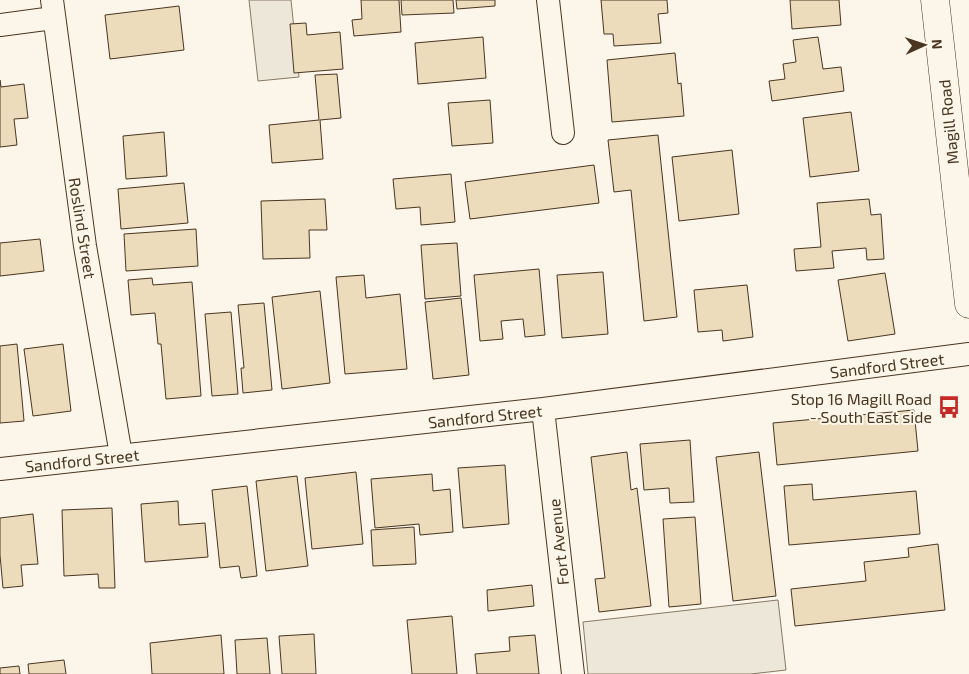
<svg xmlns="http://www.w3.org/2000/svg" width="969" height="674" font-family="'Exo 2',sans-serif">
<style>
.parking{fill:#ede7d9;stroke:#887966}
.building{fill:#ecdcbc;stroke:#4a3520}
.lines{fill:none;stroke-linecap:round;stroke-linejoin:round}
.minor-casing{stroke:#4a3520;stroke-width:24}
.secondary-casing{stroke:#4a3520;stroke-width:29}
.minor{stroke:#fbf6e9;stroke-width:22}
.secondary{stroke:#fbf6e9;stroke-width:28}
.labels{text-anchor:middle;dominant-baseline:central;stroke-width:4;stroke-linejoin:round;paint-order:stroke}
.street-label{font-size:16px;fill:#4a3520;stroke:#fbf6e9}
.poi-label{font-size:16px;fill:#4a3520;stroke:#fbf6e9;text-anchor:end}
</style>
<rect width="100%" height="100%" fill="#fbf6e9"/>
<path class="parking" d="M 249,0 L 291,0 L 299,77 L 258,81 Z
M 778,600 L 786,670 L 751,674 L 588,674 L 583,622 Z"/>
<path class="building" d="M 361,0 L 399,0 L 401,32 L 354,36 L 352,20 L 362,19 Z
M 401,0 L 453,0 L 454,13 L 402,15 Z
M 456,0 L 495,0 L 495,6 L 457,9 Z
M 601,0 L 667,0 L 668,13 L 658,14 L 661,43 L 614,46 L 613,34 L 604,34 Z
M 790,0 L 839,0 L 841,25 L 792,29 Z
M 179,6 L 184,50 L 110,59 L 105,15 Z
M 306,23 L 307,35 L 340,32 L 343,69 L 294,73 L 290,24 Z
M 483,37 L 486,78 L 418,84 L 415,43 Z
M 818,37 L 823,69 L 841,67 L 844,91 L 772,101 L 769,81 L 785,79 L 783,64 L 796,62 L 793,40 Z
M 675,53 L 678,84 L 681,83 L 684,116 L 612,122 L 607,60 Z
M 337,74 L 341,118 L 320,120 L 323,159 L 272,163 L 269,125 L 319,120 L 315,75 Z
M 0,80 L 1,87 L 24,84 L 28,118 L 14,119 L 17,145 L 0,147 Z
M 490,100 L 493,143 L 452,146 L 448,103 Z
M 851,112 L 859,171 L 810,177 L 803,118 Z
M 164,132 L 167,176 L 126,179 L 123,136 Z
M 658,135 L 677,317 L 644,321 L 631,190 L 614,192 L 608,140 Z
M 732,150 L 739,214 L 679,221 L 672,157 Z
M 594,165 L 599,203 L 470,219 L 465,182 Z
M 451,174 L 455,222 L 421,225 L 420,207 L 396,209 L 393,179 Z
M 184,183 L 188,223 L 121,229 L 118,189 Z
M 325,199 L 327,230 L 309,230 L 310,258 L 263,259 L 261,201 Z
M 869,199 L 871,215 L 881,214 L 884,259 L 867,260 L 866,248 L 832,251 L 834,268 L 796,271 L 794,249 L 821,247 L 817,203 Z
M 196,229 L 198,266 L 126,271 L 124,234 Z
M 40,239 L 44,271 L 0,276 L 0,243 Z
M 457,243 L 461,296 L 425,299 L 421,245 Z
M 539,269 L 545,335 L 525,337 L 523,319 L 501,321 L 503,339 L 480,341 L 474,275 Z
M 603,272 L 608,334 L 562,338 L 557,275 Z
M 885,273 L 895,334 L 848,341 L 838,280 Z
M 364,275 L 366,298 L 400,294 L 407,369 L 345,374 L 336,277 Z
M 152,278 L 153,285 L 192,282 L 201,396 L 166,399 L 161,344 L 158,344 L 155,313 L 131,315 L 128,280 Z
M 747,285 L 753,337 L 723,341 L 722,330 L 698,332 L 694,290 Z
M 320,291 L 330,383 L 282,389 L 272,297 Z
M 461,298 L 469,375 L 433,379 L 425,302 Z
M 264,303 L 272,390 L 243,393 L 241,368 L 244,368 L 238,305 Z
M 231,312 L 238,394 L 212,396 L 205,314 Z
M 17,344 L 24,421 L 0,423 L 0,346 Z
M 63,344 L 71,411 L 33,416 L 24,349 Z
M 914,410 L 918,451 L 777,465 L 773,423 Z
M 690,440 L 694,502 L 670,503 L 669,488 L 644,490 L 640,444 Z
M 627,452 L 631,490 L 637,488 L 651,606 L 599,612 L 595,579 L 605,578 L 591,457 Z
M 759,452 L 776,596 L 733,601 L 716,457 Z
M 505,465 L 509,524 L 463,528 L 458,468 Z
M 356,472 L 363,544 L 312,549 L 305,478 Z
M 432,474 L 433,491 L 450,489 L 453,532 L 420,535 L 419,524 L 375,528 L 371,479 Z
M 297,476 L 308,566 L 266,571 L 256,481 Z
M 812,484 L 813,500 L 916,491 L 920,534 L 789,545 L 784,486 Z
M 247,486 L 257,576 L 241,578 L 239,566 L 220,568 L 212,490 Z
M 178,501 L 179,525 L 205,523 L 208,557 L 145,562 L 141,504 Z
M 112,508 L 115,588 L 99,588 L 98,574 L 64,576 L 62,510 Z
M 33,514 L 38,564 L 21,565 L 23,586 L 3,588 L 0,555 L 0,518 Z
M 695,517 L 701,604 L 669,607 L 663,519 Z
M 414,527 L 416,564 L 373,566 L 371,530 Z
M 938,544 L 945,610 L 795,626 L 791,589 L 866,581 L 864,562 L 909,557 L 908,548 Z
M 532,585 L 534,606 L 488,611 L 487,590 Z
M 452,616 L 457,674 L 412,674 L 407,620 Z
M 314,634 L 316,674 L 282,674 L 279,636 Z
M 221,635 L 224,674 L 152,674 L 150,643 Z
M 535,635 L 539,674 L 477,674 L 475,654 L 510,651 L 509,637 Z
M 267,638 L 270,674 L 237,674 L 235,640 Z
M 64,660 L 66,674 L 29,674 L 28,664 Z
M 19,666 L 20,674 L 0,674 L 0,668 Z"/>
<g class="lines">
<defs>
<path id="minor" d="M 52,0 L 85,246 L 121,455
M 548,0 L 563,133
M 0,25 L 53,18
M 543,409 L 573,674
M 0,469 L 543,409 L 969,354"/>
<path id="secondary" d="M 935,0 L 969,304"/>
</defs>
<use href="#minor" class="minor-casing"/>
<use href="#secondary" class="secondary-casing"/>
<use href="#minor" class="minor"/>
<use href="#secondary" class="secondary"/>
</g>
<defs>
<symbol id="bus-bare" viewBox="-9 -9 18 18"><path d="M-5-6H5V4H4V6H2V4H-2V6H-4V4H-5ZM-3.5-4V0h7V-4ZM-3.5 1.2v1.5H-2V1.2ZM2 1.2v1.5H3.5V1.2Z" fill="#c62828" stroke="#fbf6e9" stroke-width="2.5" paint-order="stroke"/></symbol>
</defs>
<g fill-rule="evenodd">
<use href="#bus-bare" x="933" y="391" width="32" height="32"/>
</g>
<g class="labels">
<g class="street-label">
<text transform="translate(948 122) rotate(-96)">Magill Road</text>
<text transform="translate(83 228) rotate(81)">Roslind Street</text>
<text transform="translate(887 365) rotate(-7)">Sandford Street</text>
<text transform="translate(485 416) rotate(-6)">Sandford Street</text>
<text transform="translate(82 460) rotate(-6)">Sandford Street</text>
<text transform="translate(558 542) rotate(-96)">Fort Avenue</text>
</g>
<g class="poi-label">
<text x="932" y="398">Stop 16 Magill Road<tspan x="932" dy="18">- South East side</tspan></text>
</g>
</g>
<g transform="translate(924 45) rotate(87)" stroke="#fbf6e9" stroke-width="4" paint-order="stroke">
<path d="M0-4L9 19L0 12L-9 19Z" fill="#4a3520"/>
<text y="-8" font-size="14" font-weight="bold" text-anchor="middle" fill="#4a3520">N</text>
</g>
</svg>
